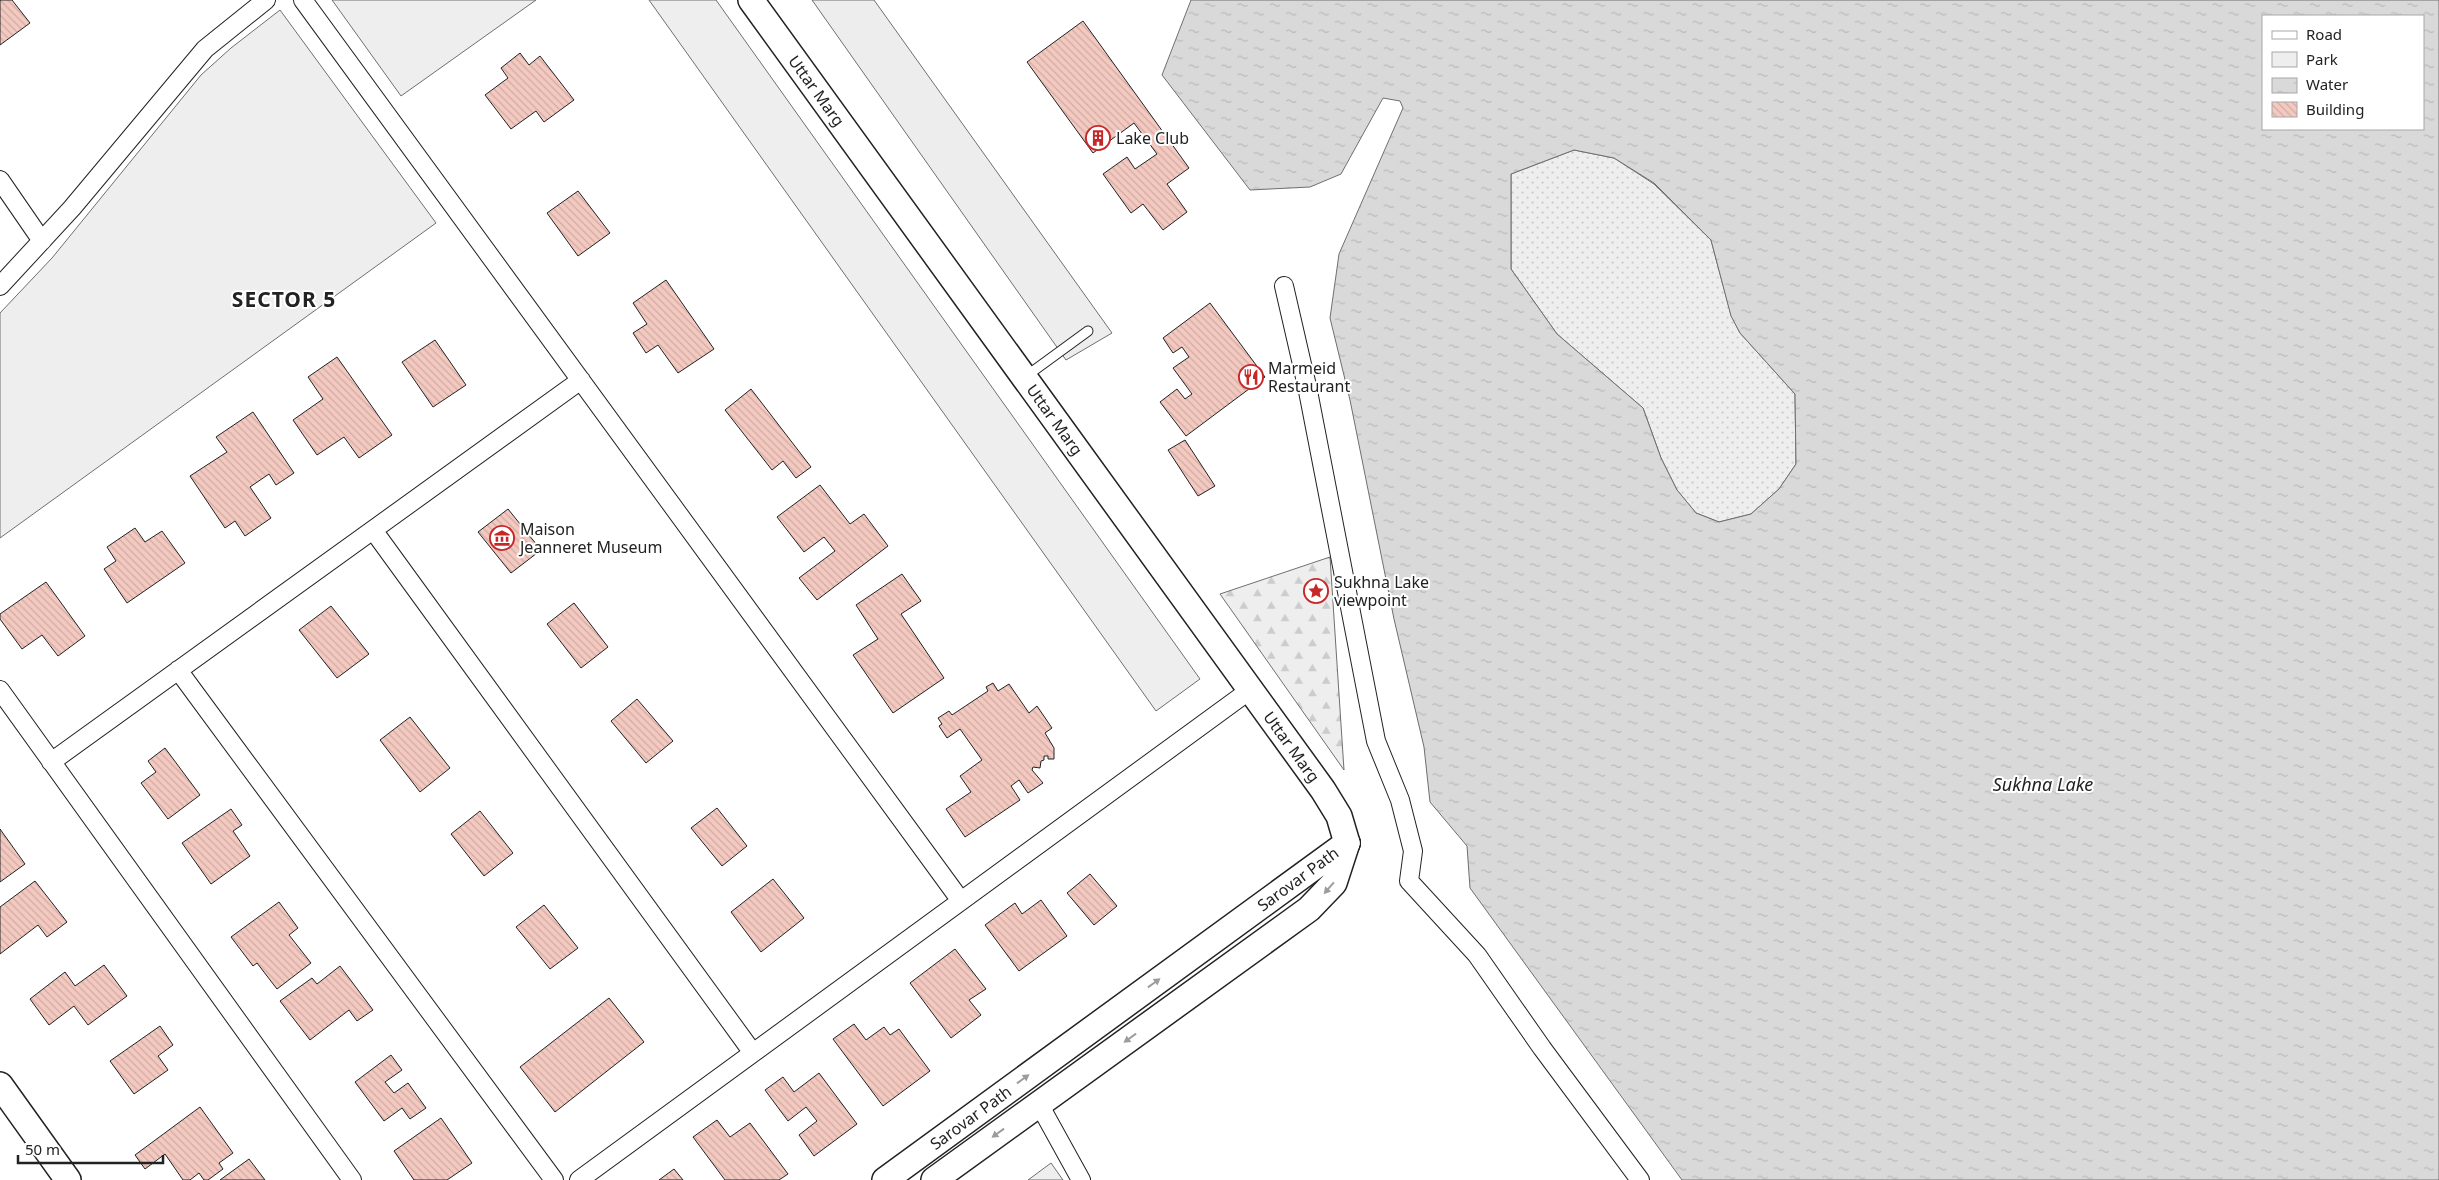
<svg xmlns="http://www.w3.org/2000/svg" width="2439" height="1180" font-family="'Noto Sans',sans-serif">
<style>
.grass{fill:url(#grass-dots);stroke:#6f6f6f}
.forest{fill:url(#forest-firs);stroke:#6f6f6f}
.park{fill:#eee;stroke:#6f6f6f}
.parking{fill:#ededed;stroke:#6f6f6f}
.water{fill:url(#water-ripples);stroke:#6f6f6f;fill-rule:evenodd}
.building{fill:url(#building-back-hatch);stroke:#222}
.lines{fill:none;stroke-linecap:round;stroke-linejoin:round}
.lane-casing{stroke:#222;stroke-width:11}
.street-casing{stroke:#222;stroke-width:20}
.secondary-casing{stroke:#222;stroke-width:28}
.lane{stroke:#fff;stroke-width:9}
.street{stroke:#fff;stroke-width:18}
.secondary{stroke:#fff;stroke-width:25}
.oneway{fill:#9c9c9c}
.labels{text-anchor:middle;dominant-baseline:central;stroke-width:4;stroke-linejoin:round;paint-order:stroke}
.street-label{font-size:16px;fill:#222;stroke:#fff}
.poi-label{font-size:16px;fill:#222;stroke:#fff;text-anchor:start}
.water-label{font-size:18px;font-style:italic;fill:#222;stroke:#fff}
.district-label{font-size:21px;font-weight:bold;letter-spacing:1px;fill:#222;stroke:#fff}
</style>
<defs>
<pattern id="grass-dots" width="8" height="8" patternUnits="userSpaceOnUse" patternTransform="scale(1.25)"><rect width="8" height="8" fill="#eee"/><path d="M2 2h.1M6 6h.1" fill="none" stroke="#ccc" stroke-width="1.8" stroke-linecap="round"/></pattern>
<pattern id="forest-firs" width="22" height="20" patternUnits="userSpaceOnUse" patternTransform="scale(1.25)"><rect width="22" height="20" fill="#eee"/><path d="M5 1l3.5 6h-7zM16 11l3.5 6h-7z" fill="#ccc"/></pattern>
<pattern id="water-ripples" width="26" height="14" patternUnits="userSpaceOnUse" patternTransform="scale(1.25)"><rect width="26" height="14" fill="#d9d9d9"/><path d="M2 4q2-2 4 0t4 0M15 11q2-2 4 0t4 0" fill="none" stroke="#bababa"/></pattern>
<pattern id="building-back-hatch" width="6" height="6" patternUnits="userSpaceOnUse" patternTransform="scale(1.25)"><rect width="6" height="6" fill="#f3c9c0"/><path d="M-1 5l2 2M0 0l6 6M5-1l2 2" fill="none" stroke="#d0aca5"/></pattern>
</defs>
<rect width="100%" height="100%" fill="#fff"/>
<path class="grass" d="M 1574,150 L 1614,158 L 1654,184 L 1711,240 L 1731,315 L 1740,333 L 1795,394 L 1796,464 L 1779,489 L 1751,514 L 1719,522 L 1696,513 L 1677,490 L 1661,458 L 1643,408 L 1557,334 L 1511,269 L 1511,174 Z"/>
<path class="forest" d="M 1330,557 L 1344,770 L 1220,594 Z"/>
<path class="park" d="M 332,0 L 536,0 L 401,96 Z
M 649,0 L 716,0 L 1200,679 L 1156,711 Z
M 280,10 L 436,223 L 0,538 L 0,313 L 52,258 L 201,75 L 231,48 Z
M 1051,1163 L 1063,1180 L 1028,1180 Z"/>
<path class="parking" d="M 812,0 L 874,0 L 1112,333 L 1066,360 Z"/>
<path class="water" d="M 1191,0 L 2439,0 L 2439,1180 L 1682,1180 L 1470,888 L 1467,846 L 1430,802 L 1424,747 L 1394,619 L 1350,400 L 1330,318 L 1339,254 L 1403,108 L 1400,101 L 1383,98 L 1341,174 L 1310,187 L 1250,190 L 1162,75 ZM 2263,16 L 2423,16 L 2423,129 L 2263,129 ZM 1574,150 L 1614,158 L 1654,183 L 1711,240 L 1731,316 L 1740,333 L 1795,394 L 1796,464 L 1779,489 L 1751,514 L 1719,522 L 1696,513 L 1677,490 L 1661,458 L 1643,408 L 1557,334 L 1511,269 L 1511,174 Z"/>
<path class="building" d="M 0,0 L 12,0 L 30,23 L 0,45 Z
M 1083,21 L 1189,168 L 1167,184 L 1187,212 L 1163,230 L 1143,204 L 1131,213 L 1103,174 L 1127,157 L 1135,169 L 1157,154 L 1134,123 L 1093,153 L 1027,62 Z
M 520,53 L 529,65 L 540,56 L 574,100 L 544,122 L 536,111 L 511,129 L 485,95 L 508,78 L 501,68 Z
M 578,191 L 610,233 L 578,256 L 547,213 Z
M 666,280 L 714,349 L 678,373 L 658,345 L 646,353 L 633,333 L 647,324 L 633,303 Z
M 1210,303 L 1265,377 L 1186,436 L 1160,402 L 1177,389 L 1185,399 L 1192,394 L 1173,368 L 1189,357 L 1182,347 L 1173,353 L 1163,338 Z
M 435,340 L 466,385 L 433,407 L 402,362 Z
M 337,357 L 392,435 L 359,458 L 344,437 L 317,455 L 293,420 L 323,399 L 308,377 Z
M 751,389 L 811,467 L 796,478 L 783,461 L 772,470 L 725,410 Z
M 253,412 L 294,473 L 276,485 L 269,474 L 250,487 L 271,518 L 245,536 L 235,521 L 225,528 L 190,476 L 227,452 L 216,437 Z
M 1185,440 L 1215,486 L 1198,496 L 1168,450 Z
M 820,485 L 850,524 L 864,514 L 888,546 L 817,600 L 799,578 L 835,551 L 824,537 L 804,552 L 777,517 Z
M 508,509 L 541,550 L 511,573 L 478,532 Z
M 135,528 L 145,542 L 162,531 L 185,563 L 127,603 L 104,569 L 116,561 L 107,547 Z
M 902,574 L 921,601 L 901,614 L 944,678 L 893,713 L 853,655 L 878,639 L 856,605 Z
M 46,582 L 85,636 L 58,656 L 42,635 L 22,649 L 0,619 L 0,614 Z
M 574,603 L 608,647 L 581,668 L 547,624 Z
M 331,606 L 369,654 L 337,678 L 299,630 Z
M 993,683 L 998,691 L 1009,684 L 1029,713 L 1037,706 L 1052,728 L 1045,733 L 1054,748 L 1054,759 L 1048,759 L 1048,756 L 1044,756 L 1044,760 L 1041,761 L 1040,768 L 1033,767 L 1032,770 L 1043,783 L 1028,793 L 1019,780 L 1011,786 L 1020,800 L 965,837 L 946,809 L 971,792 L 960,776 L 982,760 L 960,729 L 947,738 L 939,726 L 942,724 L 938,718 L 949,711 L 952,715 L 988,691 L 986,687 Z
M 637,699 L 673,741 L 646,763 L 611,721 Z
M 410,717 L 450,768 L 420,792 L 380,740 Z
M 165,748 L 200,795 L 168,819 L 141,783 L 156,772 L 148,761 Z
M 717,808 L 747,846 L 722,866 L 691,828 Z
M 231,809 L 242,825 L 233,831 L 250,856 L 211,884 L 182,843 Z
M 480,811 L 513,853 L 484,876 L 451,834 Z
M 0,829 L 25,864 L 0,882 Z
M 1090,874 L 1117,906 L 1094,925 L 1067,893 Z
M 773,879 L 804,918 L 761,952 L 731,912 Z
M 35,881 L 67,922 L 47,937 L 38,925 L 0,954 L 0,907 Z
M 1041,900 L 1067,936 L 1019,971 L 985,925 L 1015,903 L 1022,914 Z
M 279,902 L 298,928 L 289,935 L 311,963 L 277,989 L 257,963 L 253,966 L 231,937 Z
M 544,905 L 578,948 L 550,969 L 516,927 Z
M 955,949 L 986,989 L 969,1000 L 981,1015 L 951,1038 L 910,983 Z
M 104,965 L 127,996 L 88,1025 L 74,1006 L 49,1025 L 30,999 L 65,972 L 75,986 Z
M 340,966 L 373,1010 L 357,1021 L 349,1010 L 310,1040 L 280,1001 L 312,978 L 317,984 Z
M 609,998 L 644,1042 L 555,1112 L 520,1067 Z
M 854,1024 L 866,1040 L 884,1027 L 890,1035 L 899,1029 L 930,1071 L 883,1106 L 833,1039 Z
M 160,1026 L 173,1045 L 158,1056 L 168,1070 L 134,1094 L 110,1061 Z
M 391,1055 L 402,1070 L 385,1082 L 394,1093 L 408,1083 L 426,1108 L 410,1119 L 402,1108 L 384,1121 L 355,1082 Z
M 819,1073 L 857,1124 L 814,1156 L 799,1135 L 817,1121 L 806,1107 L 788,1121 L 765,1090 L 783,1077 L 794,1092 Z
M 200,1107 L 233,1153 L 219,1163 L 223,1169 L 208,1180 L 204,1180 L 199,1173 L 190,1180 L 183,1180 L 165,1154 L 145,1169 L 135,1155 Z
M 441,1118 L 472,1163 L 447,1180 L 414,1180 L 394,1151 Z
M 717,1120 L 730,1137 L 750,1123 L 788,1174 L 779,1180 L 725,1180 L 693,1137 Z
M 249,1159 L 265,1180 L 220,1180 Z
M 674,1169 L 683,1180 L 659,1180 Z"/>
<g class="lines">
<defs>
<path id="lane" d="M 1025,377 L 1088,331"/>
<path id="street" d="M 303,0 L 961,901
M 0,180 L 42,241
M 0,286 L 72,208 L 205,49 L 266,0
M 1284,286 L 1307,386 L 1376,741 L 1400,800 L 1413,851 L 1409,881 L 1477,955 L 1542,1048 L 1640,1180
M 373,530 L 753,1053
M 178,670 L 554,1180
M 0,690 L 352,1180
M 51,762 L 581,380
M 1039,1104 L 1081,1180
M 579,1180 L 1250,690"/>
<g id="secondary">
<path id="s1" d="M 751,0 L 1323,790 L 1339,816 L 1347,843"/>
<path d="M 0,1085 L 68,1180"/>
<path id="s2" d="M 885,1180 L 1347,843"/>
<path d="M 934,1180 L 1309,909 L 1334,883 L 1347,843"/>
</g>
</defs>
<use href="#lane" class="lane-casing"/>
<use href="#street" class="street-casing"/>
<use href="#secondary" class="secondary-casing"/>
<use href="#lane" class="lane"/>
<use href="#street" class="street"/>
<use href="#secondary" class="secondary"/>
</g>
<defs><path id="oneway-solid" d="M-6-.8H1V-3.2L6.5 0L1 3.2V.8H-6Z" transform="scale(1.25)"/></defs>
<g class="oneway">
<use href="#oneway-solid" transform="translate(1329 888) rotate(131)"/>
<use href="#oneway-solid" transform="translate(1154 983) rotate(-36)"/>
<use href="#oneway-solid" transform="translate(1130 1038) rotate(144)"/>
<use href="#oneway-solid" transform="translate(1023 1079) rotate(-36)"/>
<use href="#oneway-solid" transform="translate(998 1133) rotate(144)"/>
</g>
<defs>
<symbol id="building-ring" viewBox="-11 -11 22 22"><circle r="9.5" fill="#fff" stroke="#c62828" stroke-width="1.5"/><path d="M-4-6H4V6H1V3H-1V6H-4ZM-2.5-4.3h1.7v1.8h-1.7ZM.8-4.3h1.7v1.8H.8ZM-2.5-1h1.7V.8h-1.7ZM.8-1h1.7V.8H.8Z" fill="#c62828"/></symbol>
<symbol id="restaurant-ring" viewBox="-11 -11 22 22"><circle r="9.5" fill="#fff" stroke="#c62828" stroke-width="1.5"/><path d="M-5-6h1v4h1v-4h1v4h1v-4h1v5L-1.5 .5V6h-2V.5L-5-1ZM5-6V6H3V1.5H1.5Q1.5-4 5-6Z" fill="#c62828"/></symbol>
<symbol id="museum-ring" viewBox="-11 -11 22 22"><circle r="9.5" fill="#fff" stroke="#c62828" stroke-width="1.5"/><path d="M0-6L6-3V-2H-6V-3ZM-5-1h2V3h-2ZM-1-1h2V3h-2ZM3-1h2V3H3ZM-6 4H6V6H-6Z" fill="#c62828"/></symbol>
<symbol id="sight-ring" viewBox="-11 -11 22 22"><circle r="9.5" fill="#fff" stroke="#c62828" stroke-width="1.5"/><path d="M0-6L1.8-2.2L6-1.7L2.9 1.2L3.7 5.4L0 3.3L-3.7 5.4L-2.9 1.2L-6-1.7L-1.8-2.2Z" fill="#c62828"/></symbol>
</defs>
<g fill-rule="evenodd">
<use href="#building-ring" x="1084" y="124" width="28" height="28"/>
<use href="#restaurant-ring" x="1237" y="363" width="28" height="28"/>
<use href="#museum-ring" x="488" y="524" width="28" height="28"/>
<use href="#sight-ring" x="1302" y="577" width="28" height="28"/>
</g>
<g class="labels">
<g class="street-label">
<text stroke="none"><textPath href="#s1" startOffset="112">Uttar Marg</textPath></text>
<text stroke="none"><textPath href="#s1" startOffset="518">Uttar Marg</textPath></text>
<text stroke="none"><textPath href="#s1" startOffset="922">Uttar Marg</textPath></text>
<text stroke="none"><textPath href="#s2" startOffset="511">Sarovar Path</textPath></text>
<text stroke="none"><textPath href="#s2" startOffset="106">Sarovar Path</textPath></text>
</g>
<g class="poi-label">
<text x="1116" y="138">Lake Club</text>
<text x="1268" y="368">Marmeid<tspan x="1268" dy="18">Restaurant</tspan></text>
<text x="520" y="529">Maison<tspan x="520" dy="18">Jeanneret Museum</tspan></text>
<text x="1334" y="582">Sukhna Lake<tspan x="1334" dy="18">viewpoint</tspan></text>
</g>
<g class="water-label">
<text x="2043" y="784">Sukhna Lake</text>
</g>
<g class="district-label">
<text x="284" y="299">SECTOR 5</text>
</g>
</g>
<rect x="2262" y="15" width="162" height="115" fill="#ffffff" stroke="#a7a7a7"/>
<rect x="2272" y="31" width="25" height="8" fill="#ffffff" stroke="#a7a7a7"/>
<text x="2306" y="40" font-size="15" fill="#222222">Road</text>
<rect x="2272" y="52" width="25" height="15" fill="#eeeeee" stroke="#a7a7a7"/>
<text x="2306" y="65" font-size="15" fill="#222222">Park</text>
<rect x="2272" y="78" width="25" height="15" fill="url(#water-ripples)" stroke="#a7a7a7"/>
<text x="2306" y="90" font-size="15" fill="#222222">Water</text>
<rect x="2272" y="102" width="25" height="15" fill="url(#building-back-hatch)" stroke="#a7a7a7"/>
<text x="2306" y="115" font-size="15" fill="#222222">Building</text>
<path d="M18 1155v8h145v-8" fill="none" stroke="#222222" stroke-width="2.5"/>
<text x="25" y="1155" font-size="15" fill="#222222" stroke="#ffffff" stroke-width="4" paint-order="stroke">50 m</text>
</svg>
